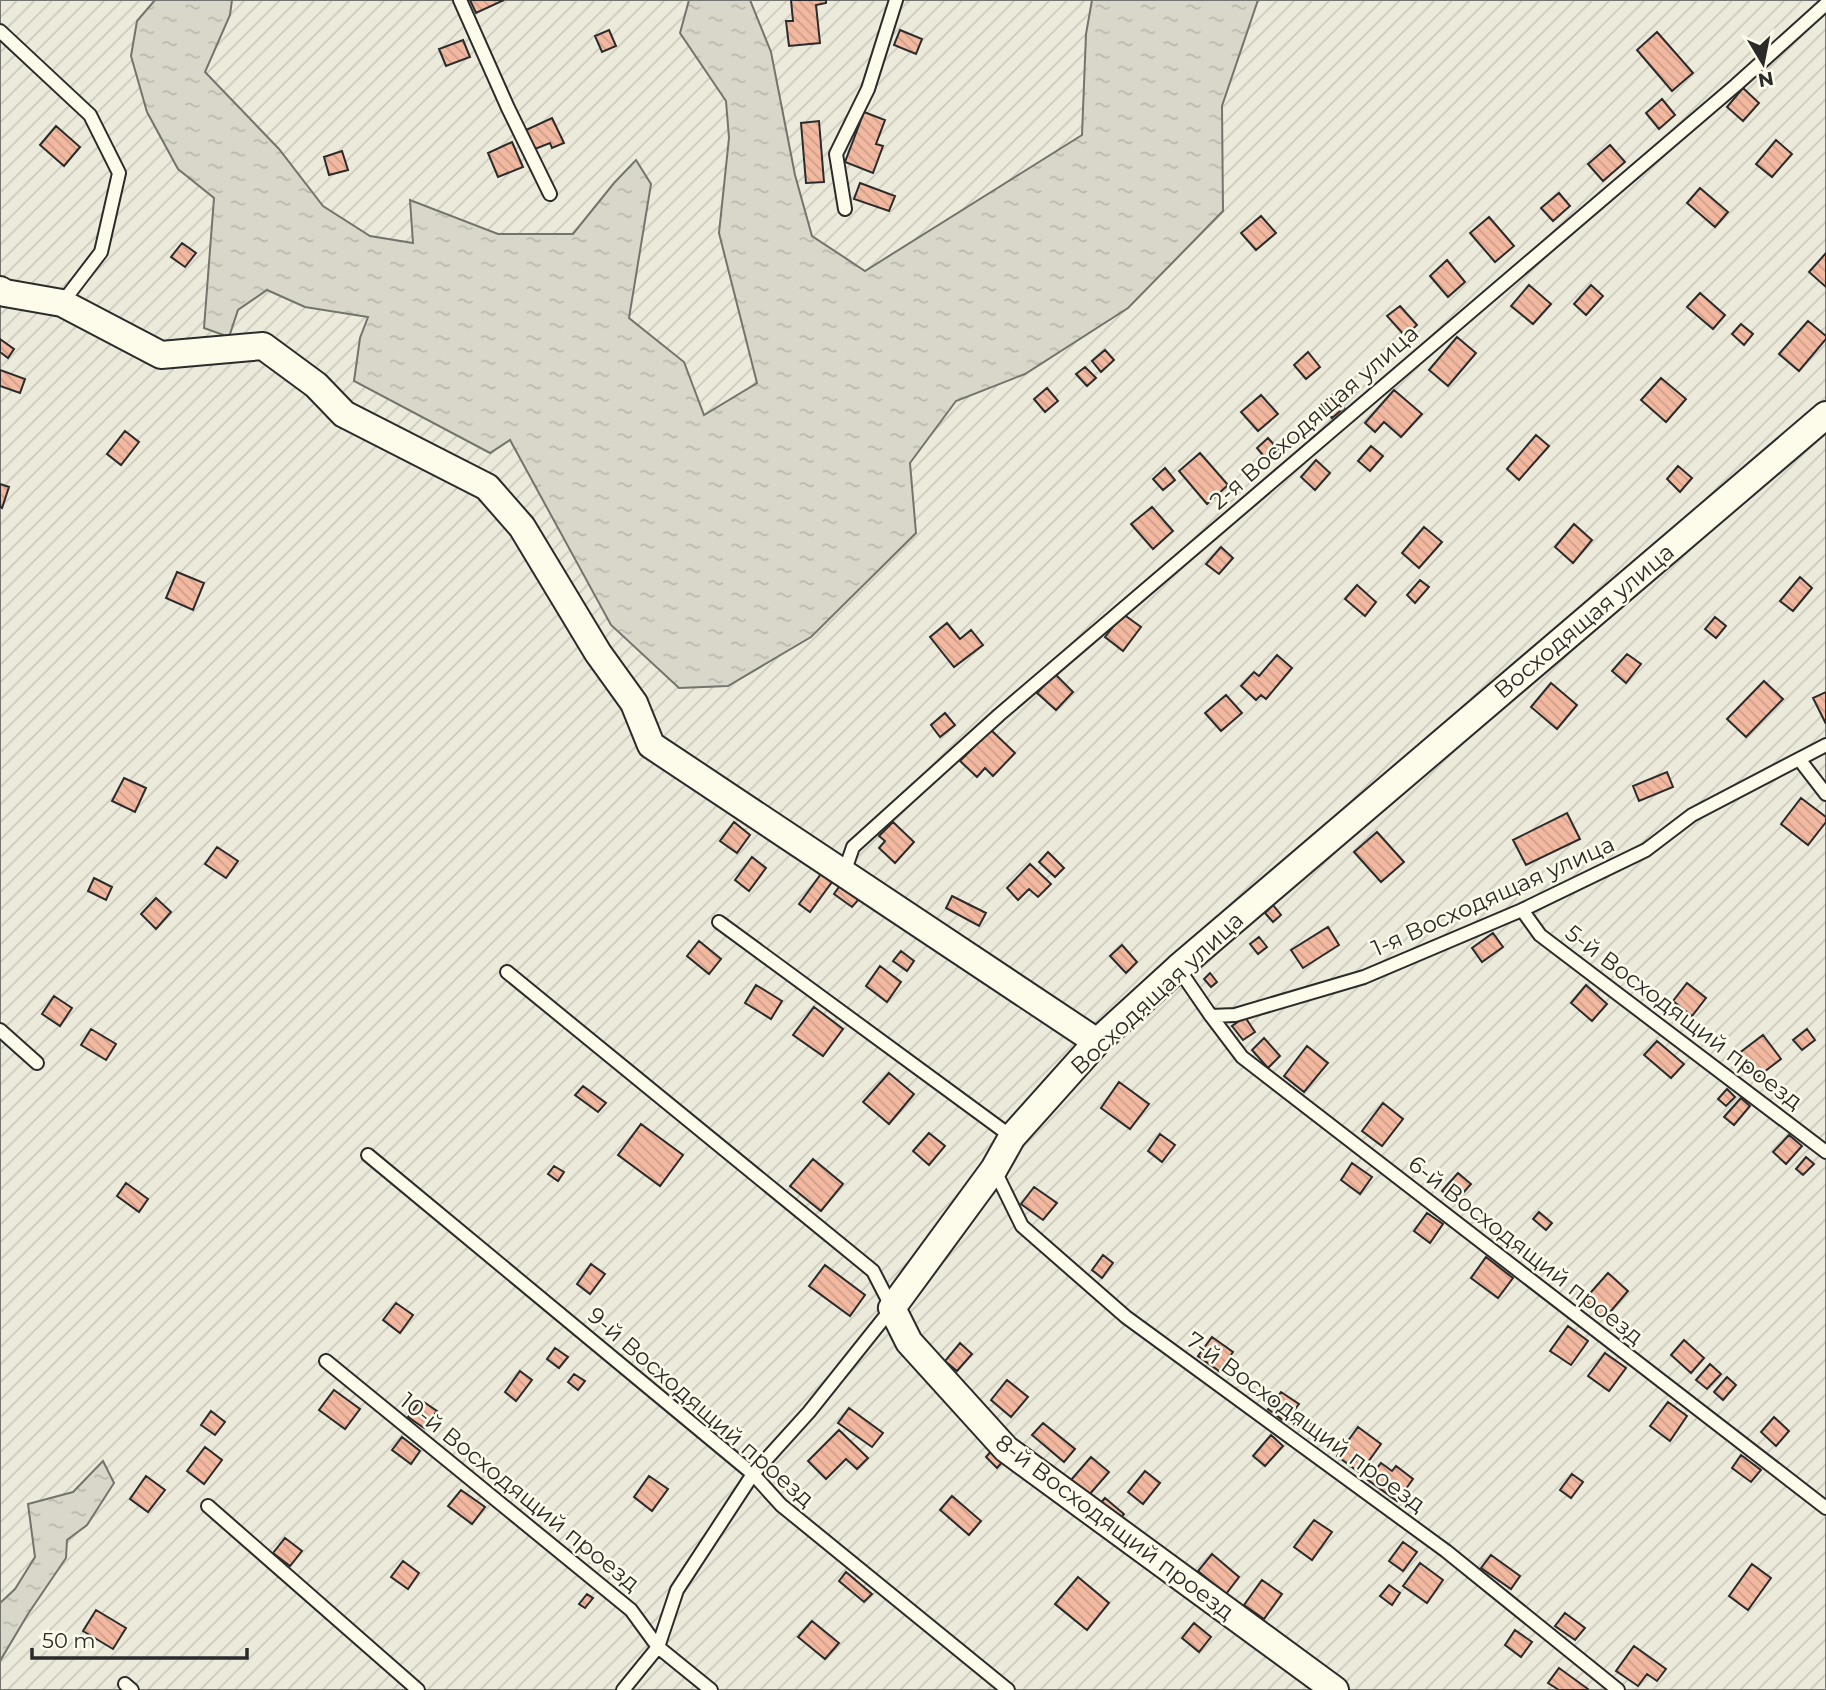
<svg xmlns="http://www.w3.org/2000/svg" width="1826" height="1690" font-family="Montserrat,sans-serif">
<style>
.garden{fill:url(#garden-furrows);stroke:#74746e;stroke-width:2}
.water{fill:url(#water-ripples);stroke:#74746e;stroke-width:2}
.building{fill:url(#building-back-hatch);stroke:#2b2b2b;stroke-width:2}
.lines{fill:none;stroke-linecap:round;stroke-linejoin:round}
.service-casing{stroke:#2b2b2b;stroke-width:16}
.minor-casing{stroke:#2b2b2b;stroke-width:30}
.service{stroke:#fdfbea;stroke-width:12}
.minor{stroke:#fdfbea;stroke-width:26}
.labels{text-anchor:middle;dominant-baseline:central;stroke-width:5;stroke-linejoin:round;paint-order:stroke}
.street-label{font-size:23px;fill:#2b2b2b;stroke:#fdfbea}
</style>
<defs>
<pattern id="garden-furrows" width="10" height="10" patternUnits="userSpaceOnUse" patternTransform="scale(1.75)"><rect width="10" height="10" fill="#ecebdb"/><path d="M-1 1l2-2M0 10L10 0M9 11l2-2" fill="none" stroke="#cbcabc"/></pattern>
<pattern id="water-ripples" width="26" height="14" patternUnits="userSpaceOnUse" patternTransform="scale(1.75)"><rect width="26" height="14" fill="#d8d7c9"/><path d="M2 4q2-2 4 0t4 0M15 11q2-2 4 0t4 0" fill="none" stroke="#bab9ad"/></pattern>
<pattern id="building-back-hatch" width="6" height="6" patternUnits="userSpaceOnUse" patternTransform="scale(1.75)"><rect width="6" height="6" fill="#f2b8a0"/><path d="M-1 5l2 2M0 0l6 6M5-1l2 2" fill="none" stroke="#d09e8a"/></pattern>
</defs>
<rect width="100%" height="100%" fill="#fdfbea"/>
<path class="garden" d="M 0,0 L 1826,0 L 1826,1690 L 0,1690 Z"/>
<path class="water" d="M 155,0 L 232,0 L 230,15 L 205,72 L 279,149 L 323,206 L 370,236 L 413,243 L 410,200 L 498,234 L 573,234 L 614,183 L 636,160 L 651,184 L 629,318 L 684,362 L 704,415 L 757,383 L 719,233 L 729,138 L 726,101 L 680,33 L 689,0 L 750,0 L 771,52 L 795,175 L 812,236 L 865,271 L 1082,135 L 1086,34 L 1092,0 L 1258,0 L 1222,106 L 1223,211 L 1128,308 L 1025,374 L 956,401 L 910,463 L 916,533 L 811,637 L 728,686 L 679,688 L 611,625 L 510,440 L 490,453 L 354,381 L 360,338 L 368,317 L 305,307 L 267,290 L 238,310 L 229,337 L 204,328 L 214,198 L 178,169 L 147,112 L 131,56 L 137,21 Z
M 103,1461 L 114,1483 L 87,1525 L 67,1540 L 66,1558 L 28,1614 L 0,1661 L 0,1603 L 15,1589 L 35,1557 L 28,1504 L 73,1492 Z"/>
<path class="building" d="M 470,0 L 504,0 L 476,13 Z
M 791,0 L 826,0 L 826,3 L 816,5 L 820,43 L 789,46 L 786,21 L 793,21 Z
M 609,30 L 616,46 L 602,52 L 595,36 Z
M 900,30 L 922,39 L 916,54 L 894,45 Z
M 1657,32 L 1693,73 L 1672,91 L 1637,50 Z
M 463,40 L 470,57 L 446,66 L 439,49 Z
M 1743,88 L 1759,103 L 1743,121 L 1727,107 Z
M 1662,99 L 1675,115 L 1659,129 L 1646,113 Z
M 864,112 L 885,120 L 876,144 L 883,146 L 873,173 L 845,162 Z
M 552,118 L 564,143 L 552,148 L 550,143 L 535,149 L 526,130 Z
M 819,121 L 824,182 L 806,183 L 801,123 Z
M 56,126 L 80,147 L 64,166 L 40,145 Z
M 1776,140 L 1792,154 L 1772,177 L 1756,164 Z
M 512,142 L 523,167 L 498,177 L 488,153 Z
M 1610,145 L 1625,162 L 1603,181 L 1588,164 Z
M 342,151 L 348,170 L 329,175 L 324,157 Z
M 860,183 L 895,196 L 889,211 L 854,199 Z
M 1700,188 L 1728,212 L 1715,227 L 1687,203 Z
M 1559,193 L 1570,206 L 1553,221 L 1541,208 Z
M 1261,216 L 1276,233 L 1256,250 L 1241,233 Z
M 1489,217 L 1514,246 L 1495,262 L 1470,233 Z
M 182,243 L 196,253 L 185,267 L 171,257 Z
M 1826,253 L 1826,287 L 1809,272 Z
M 1447,260 L 1465,282 L 1448,297 L 1430,276 Z
M 1529,285 L 1551,304 L 1533,324 L 1511,306 Z
M 1591,285 L 1603,296 L 1586,315 L 1574,304 Z
M 1700,293 L 1725,315 L 1713,329 L 1687,307 Z
M 1400,306 L 1417,325 L 1405,336 L 1387,316 Z
M 1808,321 L 1826,336 L 1826,339 L 1799,371 L 1779,354 Z
M 1741,324 L 1753,334 L 1744,345 L 1732,334 Z
M 1457,337 L 1476,353 L 1448,386 L 1429,370 Z
M 0,339 L 14,349 L 8,358 L 0,352 Z
M 1105,350 L 1114,360 L 1101,372 L 1092,361 Z
M 1308,352 L 1320,367 L 1306,379 L 1294,365 Z
M 1085,367 L 1096,378 L 1087,386 L 1076,374 Z
M 0,370 L 25,379 L 20,393 L 0,386 Z
M 1661,378 L 1686,399 L 1666,422 L 1641,400 Z
M 1047,388 L 1058,401 L 1045,412 L 1034,399 Z
M 1394,390 L 1422,414 L 1401,437 L 1384,422 L 1375,432 L 1365,423 Z
M 1261,395 L 1278,414 L 1258,431 L 1241,412 Z
M 1332,395 L 1344,408 L 1332,418 L 1321,405 Z
M 125,431 L 139,442 L 121,465 L 107,454 Z
M 1536,435 L 1549,446 L 1519,480 L 1507,469 Z
M 1268,438 L 1278,449 L 1267,460 L 1257,448 Z
M 1371,446 L 1383,456 L 1370,471 L 1358,461 Z
M 1200,453 L 1228,485 L 1207,504 L 1179,471 Z
M 1316,460 L 1330,473 L 1315,490 L 1301,477 Z
M 1678,466 L 1692,478 L 1680,492 L 1667,479 Z
M 1165,468 L 1175,480 L 1163,490 L 1153,479 Z
M 0,484 L 9,487 L 2,508 L 0,507 Z
M 1152,507 L 1173,531 L 1153,549 L 1131,524 Z
M 1574,524 L 1592,540 L 1573,563 L 1555,547 Z
M 1424,527 L 1442,542 L 1419,568 L 1402,553 Z
M 1221,547 L 1233,558 L 1219,574 L 1206,564 Z
M 177,572 L 204,583 L 193,610 L 166,598 Z
M 1800,577 L 1812,588 L 1793,611 L 1780,601 Z
M 1420,580 L 1429,587 L 1415,603 L 1407,595 Z
M 1357,585 L 1376,602 L 1365,616 L 1345,599 Z
M 1123,614 L 1141,627 L 1123,651 L 1105,637 Z
M 1715,617 L 1726,626 L 1716,638 L 1705,629 Z
M 947,623 L 960,639 L 971,630 L 983,645 L 954,667 L 930,637 Z
M 1627,654 L 1641,664 L 1626,683 L 1612,671 Z
M 1277,655 L 1292,668 L 1266,699 L 1261,695 L 1256,700 L 1241,686 L 1254,672 L 1259,676 Z
M 1055,674 L 1073,692 L 1056,710 L 1037,693 Z
M 1764,681 L 1783,699 L 1746,737 L 1727,719 Z
M 1551,683 L 1577,705 L 1557,729 L 1531,707 Z
M 1826,692 L 1826,724 L 1813,698 Z
M 1226,695 L 1242,713 L 1221,731 L 1205,713 Z
M 945,713 L 955,725 L 940,737 L 931,725 Z
M 991,730 L 1015,753 L 993,776 L 985,768 L 977,777 L 960,761 Z
M 1667,772 L 1673,787 L 1639,801 L 1633,786 Z
M 124,778 L 146,788 L 135,812 L 112,801 Z
M 1801,798 L 1826,817 L 1826,822 L 1808,845 L 1781,824 Z
M 1567,813 L 1580,839 L 1526,865 L 1513,840 Z
M 734,822 L 750,835 L 737,853 L 720,841 Z
M 893,822 L 914,842 L 895,863 L 879,848 L 885,841 L 879,836 Z
M 1377,832 L 1404,862 L 1381,882 L 1354,852 Z
M 217,847 L 238,861 L 226,878 L 205,864 Z
M 1048,852 L 1064,868 L 1055,877 L 1039,862 Z
M 752,857 L 766,868 L 749,891 L 735,880 Z
M 1030,864 L 1051,884 L 1038,897 L 1029,889 L 1018,900 L 1007,888 Z
M 821,874 L 832,882 L 810,912 L 799,904 Z
M 94,878 L 112,887 L 106,900 L 88,891 Z
M 841,884 L 860,898 L 852,907 L 834,894 Z
M 952,896 L 986,913 L 979,926 L 946,908 Z
M 156,898 L 171,912 L 156,929 L 141,914 Z
M 1273,905 L 1281,915 L 1273,922 L 1265,913 Z
M 1328,927 L 1339,945 L 1303,968 L 1291,950 Z
M 1493,933 L 1503,947 L 1482,962 L 1472,948 Z
M 1259,937 L 1267,947 L 1258,954 L 1250,944 Z
M 699,941 L 721,959 L 709,974 L 687,956 Z
M 1122,945 L 1137,962 L 1126,973 L 1110,956 Z
M 901,951 L 914,961 L 907,971 L 893,961 Z
M 880,966 L 901,982 L 887,1002 L 866,986 Z
M 1210,973 L 1217,982 L 1211,987 L 1204,979 Z
M 1687,983 L 1706,998 L 1692,1016 L 1673,1001 Z
M 756,985 L 782,1001 L 771,1019 L 745,1003 Z
M 1586,985 L 1607,1004 L 1592,1021 L 1571,1003 Z
M 54,996 L 72,1008 L 60,1026 L 42,1014 Z
M 814,1007 L 843,1029 L 823,1056 L 793,1035 Z
M 1245,1017 L 1255,1032 L 1243,1040 L 1232,1026 Z
M 91,1029 L 116,1044 L 106,1060 L 81,1045 Z
M 1807,1029 L 1815,1040 L 1802,1050 L 1793,1040 Z
M 1763,1035 L 1781,1059 L 1756,1078 L 1738,1054 Z
M 1264,1038 L 1280,1056 L 1268,1068 L 1252,1050 Z
M 1657,1041 L 1684,1064 L 1671,1078 L 1644,1055 Z
M 1307,1046 L 1328,1063 L 1304,1092 L 1284,1076 Z
M 889,1073 L 914,1094 L 889,1124 L 863,1102 Z
M 1119,1082 L 1149,1104 L 1130,1129 L 1101,1108 Z
M 583,1086 L 606,1103 L 598,1112 L 575,1095 Z
M 1727,1089 L 1735,1097 L 1726,1106 L 1718,1099 Z
M 1741,1098 L 1750,1106 L 1734,1125 L 1724,1117 Z
M 1383,1103 L 1403,1119 L 1382,1146 L 1362,1131 Z
M 641,1124 L 683,1155 L 660,1186 L 618,1155 Z
M 929,1133 L 945,1146 L 929,1165 L 913,1151 Z
M 1160,1134 L 1175,1145 L 1162,1162 L 1148,1151 Z
M 1789,1135 L 1802,1146 L 1786,1164 L 1773,1152 Z
M 1806,1157 L 1814,1164 L 1803,1175 L 1796,1169 Z
M 813,1159 L 843,1184 L 821,1211 L 790,1186 Z
M 1352,1163 L 1372,1177 L 1360,1194 L 1341,1180 Z
M 554,1166 L 564,1172 L 558,1181 L 548,1174 Z
M 1458,1173 L 1471,1184 L 1455,1202 L 1442,1191 Z
M 126,1183 L 148,1199 L 139,1212 L 117,1196 Z
M 1034,1187 L 1057,1203 L 1043,1220 L 1021,1204 Z
M 1539,1212 L 1552,1223 L 1546,1230 L 1533,1219 Z
M 1427,1213 L 1443,1224 L 1430,1243 L 1414,1231 Z
M 1103,1255 L 1113,1263 L 1102,1278 L 1092,1270 Z
M 1486,1257 L 1513,1278 L 1498,1298 L 1471,1278 Z
M 591,1264 L 605,1274 L 590,1294 L 577,1284 Z
M 825,1265 L 865,1295 L 850,1316 L 809,1286 Z
M 1608,1273 L 1628,1291 L 1605,1318 L 1584,1300 Z
M 396,1303 L 413,1315 L 400,1333 L 383,1320 Z
M 1568,1326 L 1588,1341 L 1571,1365 L 1550,1351 Z
M 1212,1337 L 1233,1352 L 1219,1371 L 1198,1356 Z
M 1684,1340 L 1704,1358 L 1691,1373 L 1671,1355 Z
M 960,1343 L 972,1354 L 957,1371 L 945,1361 Z
M 555,1348 L 568,1357 L 559,1368 L 547,1359 Z
M 1605,1353 L 1626,1368 L 1609,1391 L 1588,1376 Z
M 1710,1364 L 1721,1374 L 1707,1389 L 1696,1380 Z
M 520,1371 L 532,1380 L 516,1401 L 505,1392 Z
M 574,1374 L 585,1381 L 578,1390 L 568,1382 Z
M 1727,1377 L 1736,1385 L 1723,1400 L 1714,1392 Z
M 1007,1380 L 1028,1397 L 1011,1417 L 991,1400 Z
M 334,1390 L 360,1409 L 345,1429 L 319,1410 Z
M 1281,1392 L 1299,1404 L 1285,1422 L 1268,1409 Z
M 421,1400 L 437,1411 L 424,1428 L 408,1417 Z
M 1668,1402 L 1687,1416 L 1670,1441 L 1650,1426 Z
M 849,1408 L 883,1433 L 872,1447 L 838,1423 Z
M 211,1411 L 225,1422 L 215,1435 L 201,1425 Z
M 1300,1416 L 1313,1425 L 1306,1433 L 1294,1424 Z
M 1774,1417 L 1789,1431 L 1776,1446 L 1761,1432 Z
M 1043,1423 L 1075,1449 L 1064,1462 L 1032,1435 Z
M 1358,1427 L 1381,1444 L 1360,1473 L 1337,1456 Z
M 839,1430 L 868,1458 L 857,1469 L 846,1459 L 826,1479 L 808,1461 Z
M 1271,1435 L 1283,1446 L 1265,1466 L 1253,1456 Z
M 402,1437 L 420,1451 L 411,1464 L 392,1450 Z
M 205,1447 L 222,1460 L 204,1484 L 187,1471 Z
M 992,1450 L 1004,1460 L 997,1468 L 986,1457 Z
M 1741,1455 L 1761,1470 L 1751,1482 L 1732,1468 Z
M 1091,1457 L 1109,1472 L 1089,1495 L 1071,1480 Z
M 1381,1463 L 1392,1471 L 1396,1466 L 1413,1479 L 1397,1501 L 1368,1480 Z
M 1145,1471 L 1160,1483 L 1143,1504 L 1128,1492 Z
M 1572,1474 L 1583,1482 L 1571,1498 L 1560,1490 Z
M 146,1476 L 165,1490 L 148,1512 L 130,1499 Z
M 649,1476 L 668,1489 L 652,1511 L 634,1497 Z
M 461,1490 L 485,1507 L 472,1524 L 448,1506 Z
M 952,1496 L 981,1521 L 969,1535 L 940,1510 Z
M 1105,1498 L 1124,1514 L 1118,1521 L 1099,1505 Z
M 1314,1520 L 1332,1532 L 1312,1560 L 1294,1547 Z
M 285,1538 L 302,1551 L 290,1566 L 273,1553 Z
M 1403,1542 L 1417,1552 L 1403,1571 L 1389,1561 Z
M 1212,1554 L 1239,1577 L 1226,1594 L 1198,1571 Z
M 1491,1555 L 1520,1576 L 1511,1589 L 1481,1568 Z
M 403,1561 L 419,1573 L 408,1589 L 391,1577 Z
M 1420,1563 L 1443,1580 L 1427,1603 L 1403,1586 Z
M 1752,1564 L 1771,1578 L 1748,1610 L 1729,1596 Z
M 846,1572 L 872,1594 L 864,1602 L 839,1581 Z
M 1078,1577 L 1109,1603 L 1087,1630 L 1055,1604 Z
M 1262,1580 L 1282,1594 L 1264,1619 L 1244,1605 Z
M 1389,1585 L 1400,1593 L 1392,1605 L 1380,1596 Z
M 587,1594 L 593,1598 L 585,1608 L 579,1604 Z
M 96,1610 L 126,1628 L 113,1649 L 83,1631 Z
M 1565,1613 L 1585,1628 L 1575,1640 L 1555,1626 Z
M 812,1621 L 839,1643 L 825,1659 L 798,1637 Z
M 1194,1623 L 1211,1637 L 1199,1652 L 1182,1638 Z
M 1515,1630 L 1532,1642 L 1521,1657 L 1505,1645 Z
M 1634,1646 L 1666,1669 L 1657,1681 L 1647,1674 L 1638,1686 L 1616,1671 Z
M 1559,1668 L 1588,1689 L 1587,1690 L 1559,1690 L 1548,1683 Z"/>
<g class="lines">
<defs>
<path id="service" d="M 460,0 L 508,108 L 550,194
M 0,31 L 90,115 L 119,173 L 101,252 L 62,303
M 845,209 L 836,154 L 868,89 L 896,0
M 1799,759 L 1826,794
M 844,873 L 853,847 L 999,715 L 1736,85 L 1826,4
M 1522,910 L 1540,935 L 1826,1152
M 719,922 L 1012,1137
M 1178,968 L 1211,1016 L 1235,1015 L 1364,977 L 1522,910 L 1646,850 L 1692,815 L 1826,745
M 507,972 L 873,1271 L 892,1308 L 809,1412 L 753,1474 L 677,1590 L 658,1647 L 623,1690
M 1211,1016 L 1242,1057 L 1826,1508
M 0,1030 L 37,1063
M 368,1155 L 753,1474 L 781,1505 L 1008,1690
M 994,1169 L 1022,1226 L 1126,1317 L 1446,1551 L 1618,1690
M 326,1361 L 631,1610 L 658,1647 L 711,1690
M 208,1506 L 418,1690
M 125,1684 L 132,1690"/>
<path id="minor" d="M 0,290 L 5,293 L 62,303 L 161,355 L 263,346 L 316,385 L 344,414 L 487,487 L 522,527 L 598,653 L 634,703 L 651,745 L 1097,1042
M 1335,1690 L 1006,1449 L 909,1342 L 892,1308 L 994,1169 L 1012,1137 L 1097,1042 L 1178,968 L 1826,415"/>
</defs>
<use href="#service" class="service-casing"/>
<use href="#minor" class="minor-casing"/>
<use href="#service" class="service"/>
<use href="#minor" class="minor"/>
</g>
<g class="labels">
<g class="street-label">
<text transform="translate(1314 417) rotate(-41)">2-я Восходящая улица</text>
<text transform="translate(1584 621) rotate(-40)">Восходящая улица</text>
<text transform="translate(1493 896) rotate(-24)">1-я Восходящая улица</text>
<text transform="translate(1157 993) rotate(-43)">Восходящая улица</text>
<text transform="translate(1684 1017) rotate(37)">5-й Восходящий проезд</text>
<text transform="translate(1526 1250) rotate(38)">6-й Восходящий проезд</text>
<text transform="translate(701 1407) rotate(41)">9-й Восходящий проезд</text>
<text transform="translate(1306 1422) rotate(36)">7-й Восходящий проезд</text>
<text transform="translate(520 1492) rotate(39)">10-й Восходящий проезд</text>
<text transform="translate(1115 1527) rotate(37)">8-й Восходящий проезд</text>
</g>
</g>
<g transform="translate(1763 63) rotate(170)" stroke="#fdfbea" stroke-width="5" paint-order="stroke">
<path d="M0-5L12 26L0 18L-12 26Z" fill="#2b2b2b"/>
<text y="-10" font-size="19" font-weight="bold" text-anchor="middle" fill="#2b2b2b">N</text>
</g>
<path d="M32 1648v10h215v-10" fill="none" stroke="#2b2b2b" stroke-width="3.5"/>
<text x="42" y="1648" font-size="21" fill="#2b2b2b" stroke="#fdfbea" stroke-width="5" paint-order="stroke">50 m</text>
</svg>
